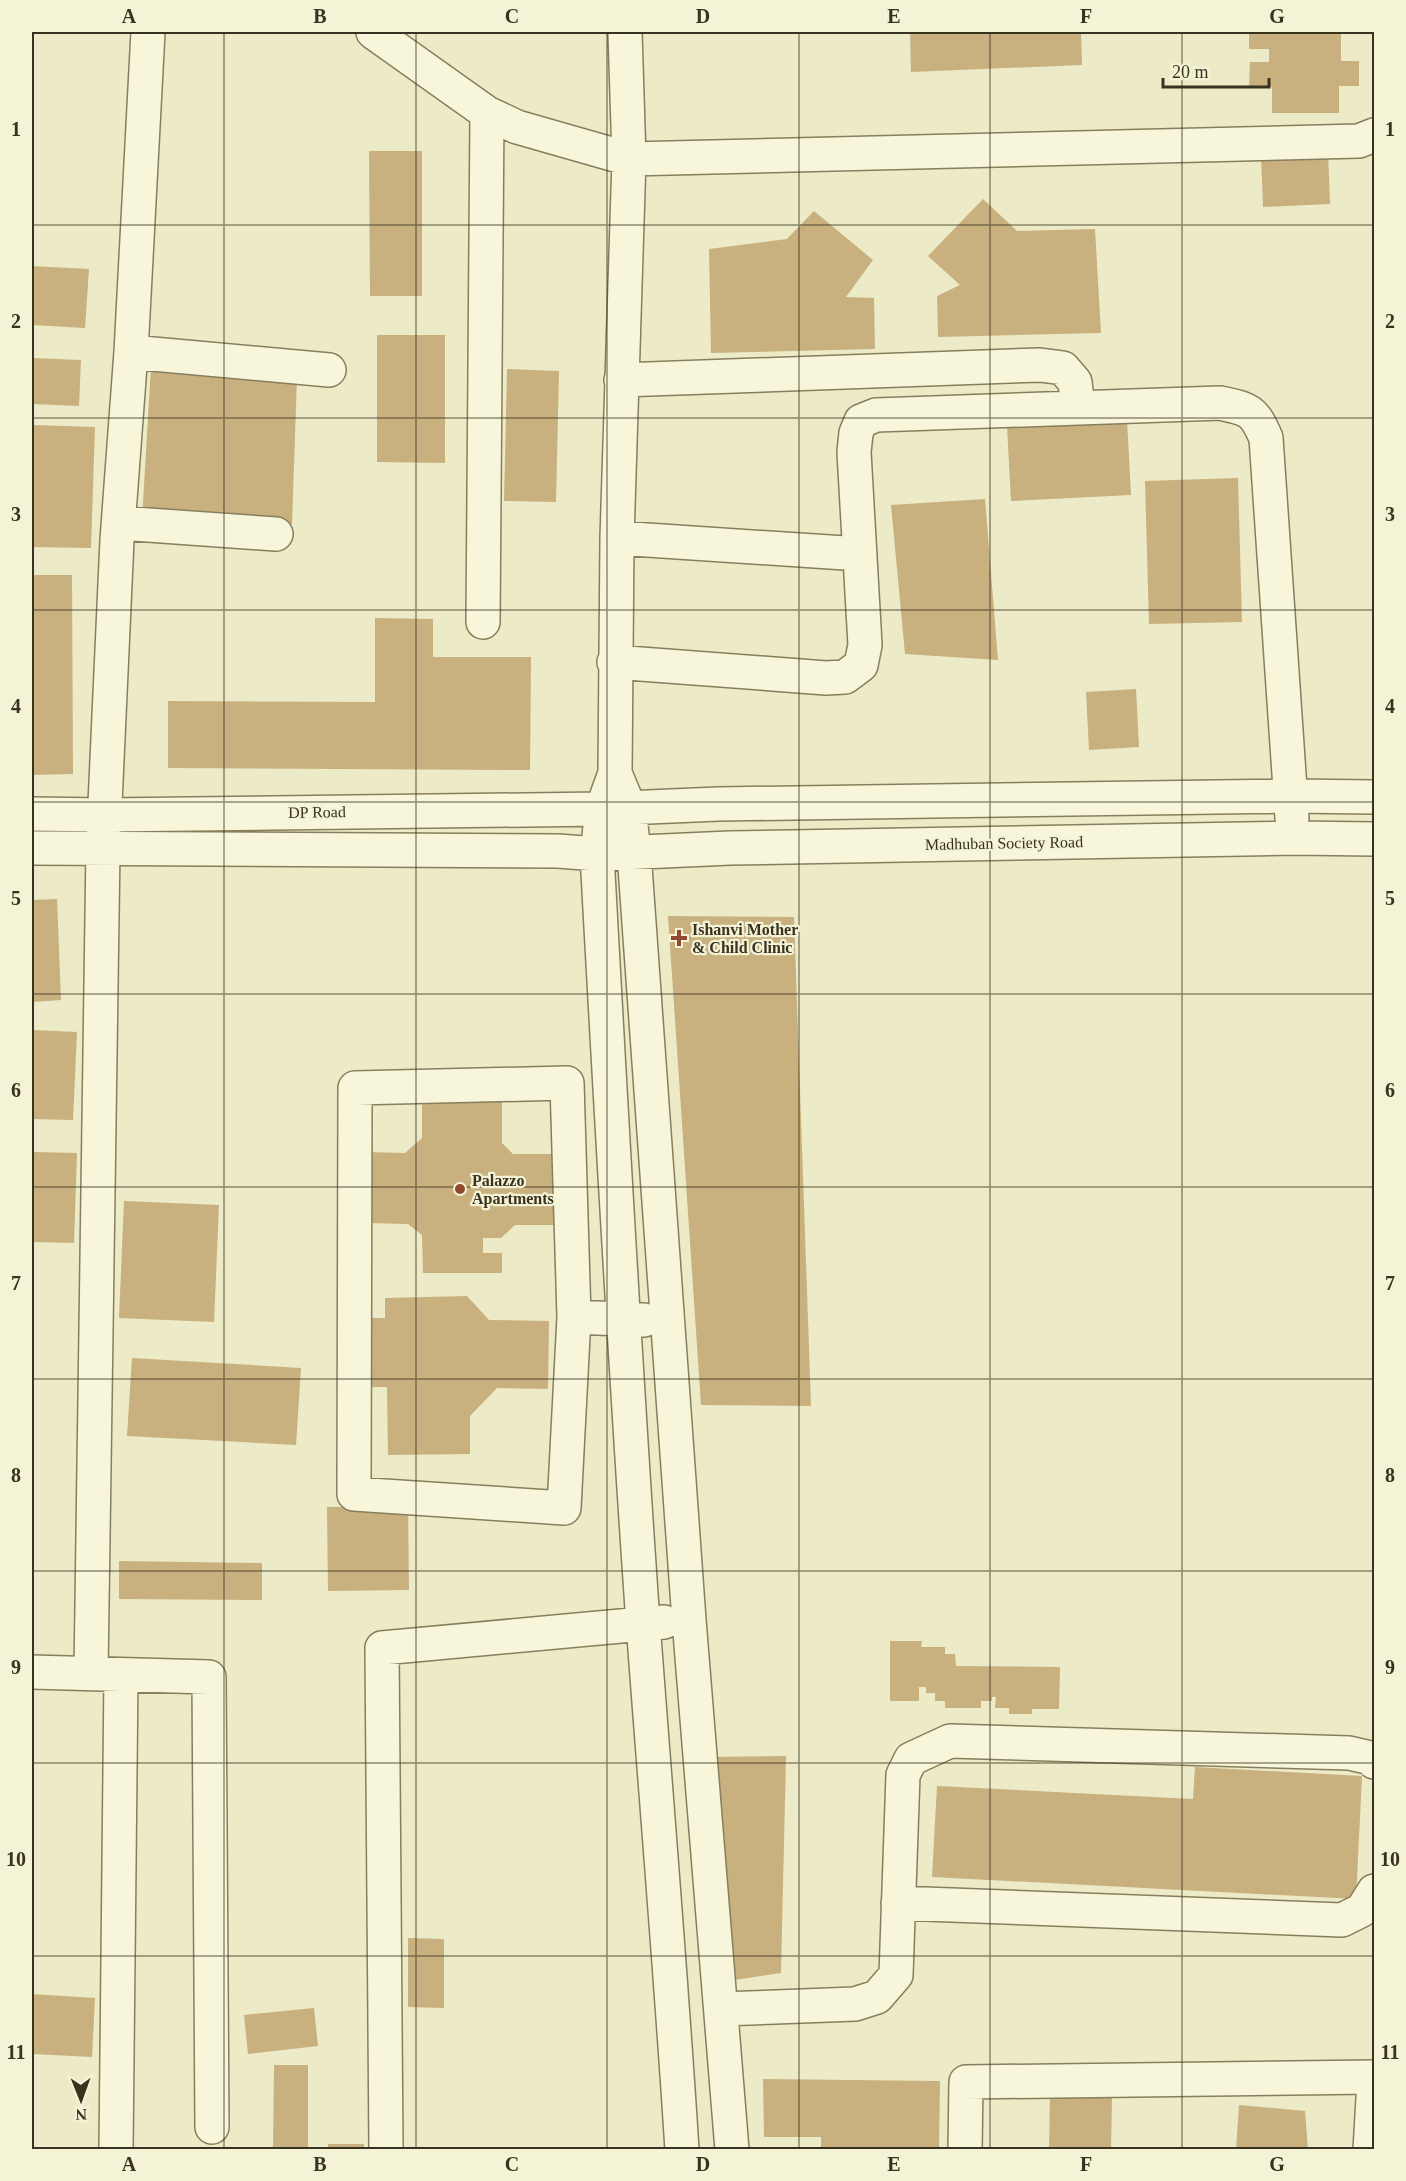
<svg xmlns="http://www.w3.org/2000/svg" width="1406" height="2181" font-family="'Times New Roman',serif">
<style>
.building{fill:#c8b07f}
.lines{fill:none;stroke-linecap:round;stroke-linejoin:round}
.minor-casing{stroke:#877e5d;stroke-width:36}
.minor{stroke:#f7f6da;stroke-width:33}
.grid{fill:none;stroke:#383220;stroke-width:1.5;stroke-opacity:0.55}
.poi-dot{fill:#934830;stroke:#f4f3d6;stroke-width:2}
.labels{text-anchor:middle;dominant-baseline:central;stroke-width:4.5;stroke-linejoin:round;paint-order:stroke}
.street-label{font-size:16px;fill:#383220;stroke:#f4f3d6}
.poi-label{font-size:16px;font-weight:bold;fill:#383220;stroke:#f4f3d6;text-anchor:start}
.neatline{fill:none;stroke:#383220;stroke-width:2}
.grid-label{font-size:20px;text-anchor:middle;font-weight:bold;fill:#383220}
</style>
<rect width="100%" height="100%" fill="#eceac7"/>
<path class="building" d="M 910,32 L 1081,32 L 1082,65 L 911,72 Z
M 1249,32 L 1341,32 L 1341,61 L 1359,61 L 1359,86 L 1339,86 L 1339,113 L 1272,113 L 1272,87 L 1249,87 L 1250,62 L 1269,62 L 1269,49 L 1249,49 Z
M 369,151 L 422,151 L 422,296 L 370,296 Z
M 1328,152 L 1330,204 L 1263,207 L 1261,155 Z
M 983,199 L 1017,231 L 1095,229 L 1101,333 L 938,337 L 937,296 L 960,285 L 928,256 Z
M 814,211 L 873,260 L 846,297 L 874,298 L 875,349 L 711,353 L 709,249 L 787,239 Z
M 32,266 L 89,269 L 85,328 L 32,325 Z
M 377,335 L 445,335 L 445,463 L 377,462 Z
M 32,358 L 81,360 L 79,406 L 32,404 Z
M 151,366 L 297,378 L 292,524 L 142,520 Z
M 507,369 L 559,371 L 556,502 L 504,501 Z
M 1127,420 L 1131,495 L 1011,501 L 1007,426 Z
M 32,425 L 95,427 L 91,548 L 32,547 Z
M 1238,478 L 1242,622 L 1149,624 L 1145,481 Z
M 985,499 L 998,660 L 905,654 L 891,505 Z
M 32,575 L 72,575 L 73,774 L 32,775 Z
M 375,618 L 433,619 L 433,657 L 531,657 L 530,770 L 168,768 L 168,701 L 375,702 Z
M 1136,689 L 1139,747 L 1089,750 L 1086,692 Z
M 57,899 L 61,1000 L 32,1002 L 32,900 Z
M 668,916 L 794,917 L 811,1406 L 701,1405 Z
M 32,1030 L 77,1032 L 73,1120 L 32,1119 Z
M 422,1094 L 502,1094 L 502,1143 L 513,1154 L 555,1154 L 554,1225 L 515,1225 L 501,1238 L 483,1238 L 483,1253 L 502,1253 L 502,1273 L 423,1273 L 422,1235 L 408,1224 L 366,1223 L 366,1152 L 405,1153 L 422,1138 Z
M 32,1152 L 77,1153 L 74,1243 L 32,1242 Z
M 124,1201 L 219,1205 L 214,1322 L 119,1318 Z
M 467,1296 L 489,1320 L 549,1321 L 548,1389 L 497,1388 L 470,1416 L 470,1454 L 388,1455 L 387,1387 L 360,1387 L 361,1318 L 385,1318 L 385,1298 Z
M 132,1358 L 301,1368 L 296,1445 L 127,1436 Z
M 408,1506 L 409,1590 L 328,1591 L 327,1507 Z
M 119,1561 L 262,1563 L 262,1600 L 119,1599 Z
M 890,1641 L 922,1641 L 921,1647 L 945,1647 L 945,1654 L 955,1654 L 956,1666 L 1060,1667 L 1059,1709 L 1032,1709 L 1032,1714 L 1009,1714 L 1009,1708 L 995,1708 L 996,1697 L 992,1697 L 992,1701 L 981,1701 L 981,1708 L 945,1708 L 945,1701 L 935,1701 L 935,1693 L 926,1693 L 926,1687 L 919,1687 L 919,1701 L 890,1701 Z
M 786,1756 L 781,1973 L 728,1981 L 706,1757 Z
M 1195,1767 L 1362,1776 L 1356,1899 L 932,1877 L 937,1786 L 1193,1799 Z
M 408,1938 L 444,1939 L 444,2008 L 408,2007 Z
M 32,1994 L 95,1998 L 92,2057 L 32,2054 Z
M 314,2008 L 318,2046 L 248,2054 L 244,2015 Z
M 274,2065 L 308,2065 L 308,2150 L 273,2150 Z
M 763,2079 L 940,2081 L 939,2150 L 821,2150 L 821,2137 L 764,2137 Z
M 1050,2093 L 1112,2094 L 1111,2150 L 1049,2150 Z
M 1239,2105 L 1305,2111 L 1308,2150 L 1236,2150 Z
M 328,2144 L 364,2144 L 364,2150 L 328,2150 Z"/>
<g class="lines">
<defs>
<path id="minor" d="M 373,32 L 487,113 L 517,127 L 629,159 L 1359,141 L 1374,135
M 625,32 L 629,159 L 617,538 L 615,773 L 602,809 L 597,854 C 611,1111 625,1367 643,1623 C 656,1798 671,1974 682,2150
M 131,352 L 329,370
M 621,380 L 1040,365 L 1063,368 L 1075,382 L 1078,408
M 120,523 L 276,534
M 617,538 L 860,554
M 483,622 L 487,113
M 614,662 L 826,678 L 845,677 L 861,665 L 865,645 L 854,452 L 856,433 L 861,421 L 876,415 L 1220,403 C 1249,409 1254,410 1266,438 L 1292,818
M 615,773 L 629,807 L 634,853 L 689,1620 L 732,2150
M 32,814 L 105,815 L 602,809 L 718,804 L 1291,796 L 1374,797
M 32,848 L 558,851 L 597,854 L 730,848 L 1294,838 L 1374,839
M 574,1317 L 567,1083 L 355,1088 L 354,1494 L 564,1508 L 574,1317 L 644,1320
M 32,1672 L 209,1677 L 212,2127
M 91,1673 L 103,848 L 117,540 L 131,352 L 148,32
M 898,1903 L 1342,1920 L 1362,1910 L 1374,1891
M 721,2009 L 855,2004 L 877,1997 L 896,1975 L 903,1775 L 911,1759 L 950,1741 L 1349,1753 L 1371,1758 L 1374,1762
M 116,2150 L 121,1675
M 386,2150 L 382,1648 L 664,1622
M 965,2150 L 966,2082 L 1374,2077
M 1370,2150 L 1374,2081"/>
</defs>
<use href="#minor" class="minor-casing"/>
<use href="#minor" class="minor"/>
</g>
<path class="grid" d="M 224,32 L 224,2150M 416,32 L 416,2150M 607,32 L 607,2150M 799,32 L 799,2150M 990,32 L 990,2150M 1182,32 L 1182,2150M 32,225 L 1374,225M 32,418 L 1374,418M 32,610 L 1374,610M 32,802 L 1374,802M 32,994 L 1374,994M 32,1187 L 1374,1187M 32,1379 L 1374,1379M 32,1571 L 1374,1571M 32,1763 L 1374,1763M 32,1956 L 1374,1956"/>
<g class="poi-dot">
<path d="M676 929h6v6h6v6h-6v6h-6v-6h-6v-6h6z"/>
<circle cx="460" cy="1189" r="6"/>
</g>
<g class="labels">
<g class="street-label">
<text transform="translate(317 812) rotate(-1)">DP Road</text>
<text transform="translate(1004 843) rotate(-1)">Madhuban Society Road</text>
</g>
<g class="poi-label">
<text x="692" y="929">Ishanvi Mother<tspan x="692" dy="18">&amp; Child Clinic</tspan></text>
<text x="472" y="1180">Palazzo<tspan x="472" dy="18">Apartments</tspan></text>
</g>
</g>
<rect width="1406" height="2181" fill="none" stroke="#f4f3d6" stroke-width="66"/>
<g transform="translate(81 2100) rotate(179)" stroke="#f4f3d6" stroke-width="4.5" paint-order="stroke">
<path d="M0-4.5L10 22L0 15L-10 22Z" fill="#383220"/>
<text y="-9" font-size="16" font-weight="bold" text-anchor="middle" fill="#383220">N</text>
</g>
<path d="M1163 78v9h106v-9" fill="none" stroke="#383220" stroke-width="3"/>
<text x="1172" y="78" font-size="18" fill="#383220" stroke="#f4f3d6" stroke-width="4.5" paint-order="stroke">20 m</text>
<rect x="33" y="33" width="1340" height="2115" class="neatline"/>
<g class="grid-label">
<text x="129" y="23">A</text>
<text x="320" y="23">B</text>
<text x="512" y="23">C</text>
<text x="703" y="23">D</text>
<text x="894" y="23">E</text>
<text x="1086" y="23">F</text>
<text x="1277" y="23">G</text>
<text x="16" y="136">1</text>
<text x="1390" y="136">1</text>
<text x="16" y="328">2</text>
<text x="1390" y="328">2</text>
<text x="16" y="521">3</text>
<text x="1390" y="521">3</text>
<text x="16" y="713">4</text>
<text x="1390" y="713">4</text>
<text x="16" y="905">5</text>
<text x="1390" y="905">5</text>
<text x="16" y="1097">6</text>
<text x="1390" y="1097">6</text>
<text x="16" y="1290">7</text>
<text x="1390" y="1290">7</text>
<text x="16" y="1482">8</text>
<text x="1390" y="1482">8</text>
<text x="16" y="1674">9</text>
<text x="1390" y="1674">9</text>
<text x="16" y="1866">10</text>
<text x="1390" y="1866">10</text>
<text x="16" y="2059">11</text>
<text x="1390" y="2059">11</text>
<text x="129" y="2171">A</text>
<text x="320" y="2171">B</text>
<text x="512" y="2171">C</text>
<text x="703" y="2171">D</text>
<text x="894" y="2171">E</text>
<text x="1086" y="2171">F</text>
<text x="1277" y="2171">G</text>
</g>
</svg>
